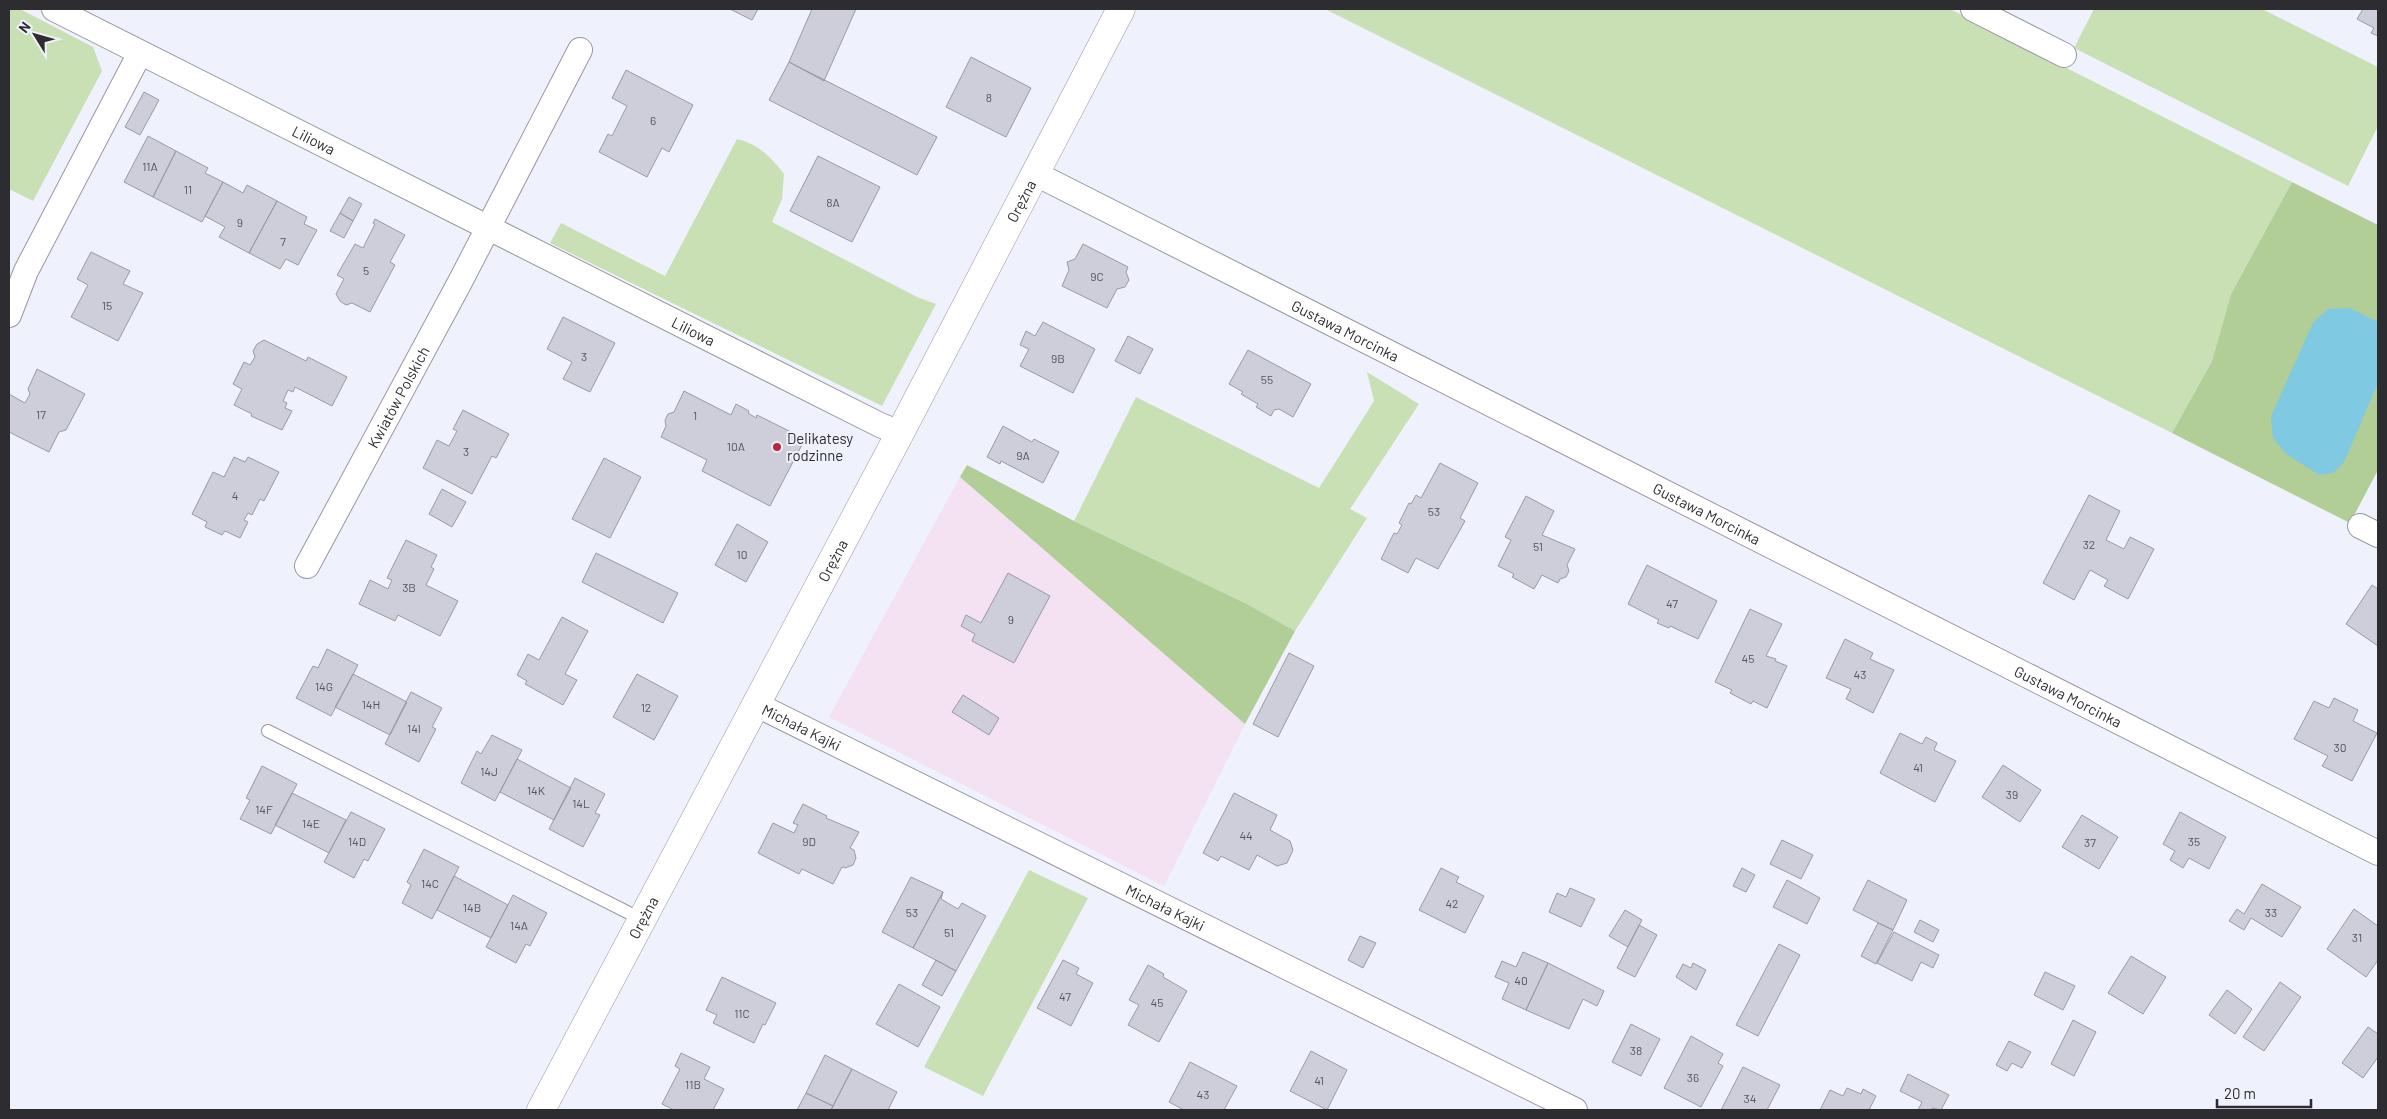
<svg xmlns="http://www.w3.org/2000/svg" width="2387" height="1119" font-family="Barlow,sans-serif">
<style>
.commercial{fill:#f4e1f1}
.green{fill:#c9e0b5}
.forest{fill:#b0ce96}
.water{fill:#7fc9e2}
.building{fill:#cdced9;stroke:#989aa4}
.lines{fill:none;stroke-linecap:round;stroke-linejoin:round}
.lane-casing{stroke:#9798a2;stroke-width:14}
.street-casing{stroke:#9798a2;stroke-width:26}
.secondary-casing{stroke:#9798a2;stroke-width:29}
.lane{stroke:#fff;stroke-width:12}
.street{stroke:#fff;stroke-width:24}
.secondary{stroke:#fff;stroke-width:28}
.poi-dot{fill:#b92840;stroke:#eff1fc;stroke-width:2}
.labels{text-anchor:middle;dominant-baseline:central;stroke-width:4;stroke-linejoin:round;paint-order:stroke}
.number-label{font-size:12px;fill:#55555b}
.street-label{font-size:15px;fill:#2d2d31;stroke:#eff1fc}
.poi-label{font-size:15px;fill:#2d2d31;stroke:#eff1fc;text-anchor:start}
</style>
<rect width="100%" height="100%" fill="#eff1fc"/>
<path class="commercial" d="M 960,477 L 1245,724 L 1164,886 L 829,717 Z"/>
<path class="green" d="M 9,9 L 20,9 L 93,47 L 102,71 L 33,201 L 9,189 Z
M 1325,9 L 1950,9 L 2292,182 L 2231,294 L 2212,361 L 2172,433 Z
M 2094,9 L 2262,9 L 2378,67 L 2378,126 L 2348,186 L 2074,48 Z
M 737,139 C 758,144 771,157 784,174 L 782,199 L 772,222 L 917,297 L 936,304 L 882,406 L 550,243 L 561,223 L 665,276 Z
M 1367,372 L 1419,404 L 1350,509 L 1367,518 L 1295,631 L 1247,604 L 1074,521 L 1136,397 L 1319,488 L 1374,401 Z
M 1029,870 L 1088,898 L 983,1096 L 924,1067 Z"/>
<path class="forest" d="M 2292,182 L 2378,225 L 2378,470 L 2350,523 L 2172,433 L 2212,361 L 2231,294 Z
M 967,465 L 1074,521 L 1247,604 L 1295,631 L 1245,724 L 960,477 Z"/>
<path class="water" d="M 2350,308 L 2378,322 L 2378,383 L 2344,462 L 2333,473 L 2319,475 L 2286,454 L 2273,438 L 2271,416 L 2313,323 L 2328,309 Z"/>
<path class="building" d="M 730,9 L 758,9 L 752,20 Z
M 812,9 L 856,9 L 824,81 L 789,62 Z
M 2363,9 L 2378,9 L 2378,36 L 2371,33 L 2374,28 L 2357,19 Z
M 971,57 L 1031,88 L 1006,137 L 946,107 Z
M 789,62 L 937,137 L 917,175 L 769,100 Z
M 626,70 L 693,105 L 669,152 L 662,148 L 647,177 L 599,152 L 608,134 L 612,136 L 627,106 L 612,98 Z
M 144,92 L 159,100 L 140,135 L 125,127 Z
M 148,136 L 176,151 L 153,197 L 124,182 Z
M 176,151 L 208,168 L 205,173 L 223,182 L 202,222 L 153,197 Z
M 818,156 L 880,187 L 852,242 L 790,211 Z
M 223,182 L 243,193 L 247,185 L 277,201 L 249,253 L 219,237 L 225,227 L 205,216 Z
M 349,197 L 362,204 L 353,221 L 340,213 Z
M 277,201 L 307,217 L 304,224 L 317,230 L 298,265 L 286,259 L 280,269 L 249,253 Z
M 340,213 L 353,221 L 344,238 L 330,231 Z
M 375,219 L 405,235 L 390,262 L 395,265 L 370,312 L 352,303 L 346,305 L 340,301 L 336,294 L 344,279 L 337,275 L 355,244 L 363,248 L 375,224 L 373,223 Z
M 1083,244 L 1128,267 L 1126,272 L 1129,280 L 1125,287 L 1117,289 L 1107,308 L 1062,286 L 1069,270 L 1067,262 L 1075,259 Z
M 91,252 L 130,271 L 123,284 L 143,293 L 118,341 L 71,317 L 88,285 L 77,279 Z
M 563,317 L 615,343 L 590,392 L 563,379 L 572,362 L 547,349 Z
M 1043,322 L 1095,349 L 1073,393 L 1020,366 L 1029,349 L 1020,345 L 1026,331 L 1035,336 Z
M 1128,336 L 1153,349 L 1140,374 L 1115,361 Z
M 264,340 L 306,361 L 308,357 L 347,377 L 332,406 L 295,387 L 293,392 L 288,390 L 283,401 L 287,403 L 285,408 L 292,411 L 282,430 L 251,416 L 252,414 L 234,405 L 242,389 L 233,384 L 244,362 L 250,365 L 255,357 L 253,351 L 257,344 Z
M 1248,350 L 1311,384 L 1293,417 L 1279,409 L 1274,410 L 1271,416 L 1256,407 L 1258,404 L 1241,394 L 1243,392 L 1229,384 Z
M 37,369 L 85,394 L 66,430 L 59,432 L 49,452 L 9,432 L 9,394 L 25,403 L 30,394 L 28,389 Z
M 684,391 L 731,415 L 736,404 L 749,411 L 748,413 L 756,418 L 757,415 L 805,439 L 770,506 L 702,471 L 707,460 L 661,437 L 666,426 L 665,420 L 668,414 L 674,412 Z
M 463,410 L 509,434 L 496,458 L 492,456 L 472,494 L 423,468 L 437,440 L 449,446 L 457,431 L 453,429 Z
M 1003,426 L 1032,442 L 1034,439 L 1059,452 L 1043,483 L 1001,461 L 1000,464 L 987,457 Z
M 234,457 L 245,462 L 248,457 L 279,472 L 264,501 L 260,499 L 252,515 L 248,513 L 244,520 L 248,522 L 240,538 L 225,531 L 222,535 L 205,527 L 207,522 L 192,514 L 213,472 L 224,477 Z
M 604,458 L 641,477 L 610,538 L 572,519 Z
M 1440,463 L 1478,483 L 1460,518 L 1465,521 L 1438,569 L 1416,558 L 1408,573 L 1381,559 L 1394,533 L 1397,534 L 1402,525 L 1399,523 L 1409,503 L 1411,504 L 1416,495 L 1421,498 Z
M 442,489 L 466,502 L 452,527 L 429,514 Z
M 2089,495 L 2120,511 L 2106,540 L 2124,549 L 2130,537 L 2154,549 L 2128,599 L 2104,586 L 2108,580 L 2090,570 L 2074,600 L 2043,583 Z
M 1526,496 L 1554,511 L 1542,535 L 1575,549 L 1567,565 L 1569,571 L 1566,577 L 1560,579 L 1558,583 L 1542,575 L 1534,589 L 1512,577 L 1514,574 L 1498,566 L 1511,540 L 1505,537 Z
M 737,524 L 768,542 L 746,582 L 715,565 Z
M 406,540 L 437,555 L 431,567 L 434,569 L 426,585 L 458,601 L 440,636 L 398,615 L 395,621 L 359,604 L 370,580 L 388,589 L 392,580 L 387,578 Z
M 596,553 L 678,593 L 663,623 L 582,582 Z
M 1647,565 L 1717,601 L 1698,639 L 1670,626 L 1669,628 L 1657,623 L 1659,620 L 1628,604 Z
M 1008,573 L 1050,596 L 1014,663 L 972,641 L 975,634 L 961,626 L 966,615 L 981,623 Z
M 2372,585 L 2378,589 L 2378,646 L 2346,624 Z
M 1750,609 L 1782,624 L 1766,656 L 1776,659 L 1775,661 L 1787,666 L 1767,708 L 1753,701 L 1751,704 L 1730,693 L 1732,690 L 1715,682 Z
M 562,617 L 588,631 L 565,674 L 577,680 L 563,705 L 525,684 L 527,681 L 517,675 L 528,654 L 539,660 Z
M 1845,639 L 1873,653 L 1870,659 L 1894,670 L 1873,713 L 1846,699 L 1851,689 L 1826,678 Z
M 327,649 L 358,665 L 331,716 L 296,698 L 313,666 L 318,668 Z
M 1289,653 L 1314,666 L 1278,737 L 1253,724 Z
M 353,674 L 407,702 L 390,735 L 335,707 Z
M 637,674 L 678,696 L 654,740 L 613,717 Z
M 411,692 L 442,708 L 432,727 L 436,729 L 419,762 L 385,744 Z
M 963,695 L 999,718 L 989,735 L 952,712 Z
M 2334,698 L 2358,710 L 2353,721 L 2377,733 L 2352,781 L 2322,766 L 2328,756 L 2294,739 L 2314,701 L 2329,708 Z
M 1900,733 L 1922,744 L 1926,737 L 1937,743 L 1934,750 L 1956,761 L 1935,802 L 1880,773 Z
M 492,735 L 522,750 L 495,801 L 461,783 L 477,751 L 481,754 Z
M 517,759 L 571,788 L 554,820 L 500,792 Z
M 2003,765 L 2041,790 L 2020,822 L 1982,797 Z
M 262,766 L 297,784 L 271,834 L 240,819 L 250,800 L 246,798 Z
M 575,778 L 605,794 L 595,813 L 600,815 L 583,847 L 549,829 Z
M 292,793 L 346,820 L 329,853 L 275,825 Z
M 1234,793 L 1277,815 L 1270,830 L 1290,841 L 1293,850 L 1287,863 L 1277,866 L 1257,855 L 1249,870 L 1221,856 L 1218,861 L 1203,853 Z
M 803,804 L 827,816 L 826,818 L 859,832 L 850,848 L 854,850 L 856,858 L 853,865 L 845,868 L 842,867 L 833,884 L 802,869 L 799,874 L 758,853 L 773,823 L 794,833 L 798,825 L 793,823 Z
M 351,812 L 385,829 L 368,861 L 364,859 L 354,878 L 324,862 Z
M 2180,812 L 2226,837 L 2209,869 L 2189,858 L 2183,868 L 2170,860 L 2175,851 L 2163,844 Z
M 2082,815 L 2118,837 L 2099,869 L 2062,847 Z
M 1782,840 L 1813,855 L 1801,879 L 1770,864 Z
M 424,849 L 459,867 L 432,919 L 402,903 L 411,885 L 407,882 Z
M 1441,868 L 1459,877 L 1456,882 L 1484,896 L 1465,933 L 1419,910 Z
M 1742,868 L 1755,875 L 1746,892 L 1733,886 Z
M 454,876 L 508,905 L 491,938 L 437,910 Z
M 911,877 L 943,892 L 913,948 L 882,932 Z
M 1787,880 L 1820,898 L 1807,924 L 1773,907 Z
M 1868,880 L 1907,900 L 1893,930 L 1853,910 Z
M 2262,884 L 2301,907 L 2282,937 L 2251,918 L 2244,930 L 2229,921 L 2237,909 L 2244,914 Z
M 1570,888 L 1595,899 L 1581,927 L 1549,912 L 1557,893 L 1566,897 Z
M 943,892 L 941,899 L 958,909 L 962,903 L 986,916 L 956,971 L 913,948 Z
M 513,895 L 547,913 L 530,946 L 526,944 L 516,963 L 486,947 Z
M 2354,909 L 2378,926 L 2378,960 L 2366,977 L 2327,949 Z
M 1625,910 L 1642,920 L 1628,947 L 1609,936 Z
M 1920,920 L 1939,930 L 1933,942 L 1914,932 Z
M 1878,923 L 1893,930 L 1876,964 L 1861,956 Z
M 1639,925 L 1657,935 L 1635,977 L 1617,968 Z
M 1894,932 L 1939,955 L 1933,968 L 1921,962 L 1912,981 L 1877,963 Z
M 1360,936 L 1376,943 L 1363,968 L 1348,960 Z
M 1779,944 L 1800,955 L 1758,1036 L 1736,1025 Z
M 1523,952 L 1548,963 L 1526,1010 L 1502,999 L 1509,983 L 1495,977 L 1502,961 L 1516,967 Z
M 2131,956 L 2166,977 L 2143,1014 L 2108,993 Z
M 936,960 L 956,971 L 942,996 L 922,985 Z
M 1063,960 L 1079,968 L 1076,974 L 1093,983 L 1071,1026 L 1037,1008 Z
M 1548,963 L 1604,991 L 1597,1006 L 1583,999 L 1569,1029 L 1526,1010 Z
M 1693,963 L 1706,970 L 1696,990 L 1676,977 L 1683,964 L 1691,968 Z
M 1148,965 L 1164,974 L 1163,977 L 1187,991 L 1159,1042 L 1128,1025 L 1139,1005 L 1129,1000 Z
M 2045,972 L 2075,986 L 2063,1010 L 2034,995 Z
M 722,977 L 776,1003 L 765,1025 L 763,1024 L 754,1043 L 713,1023 L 717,1015 L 706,1010 Z
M 2280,982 L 2301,997 L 2264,1051 L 2243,1037 Z
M 899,984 L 940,1007 L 918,1047 L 876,1024 Z
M 2227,990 L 2252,1009 L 2235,1034 L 2209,1015 Z
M 2073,1020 L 2096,1032 L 2074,1076 L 2051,1064 Z
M 1631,1024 L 1660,1039 L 1641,1076 L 1612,1062 Z
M 2368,1027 L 2378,1034 L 2378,1057 L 2363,1078 L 2342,1063 Z
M 1691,1036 L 1723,1054 L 1718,1063 L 1723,1066 L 1701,1107 L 1664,1088 Z
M 2009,1041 L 2031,1052 L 2022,1068 L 2012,1063 L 2007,1071 L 1996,1065 Z
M 1311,1051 L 1347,1070 L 1327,1110 L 1290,1091 Z
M 681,1053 L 710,1067 L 704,1079 L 724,1089 L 713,1110 L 674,1110 L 662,1104 L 680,1069 L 675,1066 Z
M 825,1055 L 852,1069 L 833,1106 L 806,1093 Z
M 1190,1062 L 1237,1086 L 1224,1110 L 1184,1110 L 1169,1102 Z
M 1743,1067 L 1780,1085 L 1767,1110 L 1721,1110 Z
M 852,1069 L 897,1092 L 888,1110 L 831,1110 Z
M 1908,1074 L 1949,1095 L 1941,1110 L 1932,1108 L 1931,1110 L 1918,1110 L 1922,1102 L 1900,1091 Z
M 1847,1088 L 1861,1094 L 1863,1089 L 1876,1096 L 1869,1110 L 1820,1110 L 1830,1090 L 1843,1096 Z
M 806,1093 L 833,1106 L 831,1110 L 797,1110 Z"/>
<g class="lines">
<defs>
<path id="lane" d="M 268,731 L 641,919"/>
<g id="street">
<path id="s1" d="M 54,9 L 880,425 L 900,433"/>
<path d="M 1973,9 L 2064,55"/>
<path id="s2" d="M 1034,173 L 2378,853"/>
<path d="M 9,315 L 26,271 L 140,53"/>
<path d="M 2360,526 L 2378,535"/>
<path id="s3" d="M 307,566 L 460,282 L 580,50"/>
<path id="s4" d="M 755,704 L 1575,1110"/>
</g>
<g id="secondary">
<path id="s5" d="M 541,1110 L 900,433 L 1121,9"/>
</g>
</defs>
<use href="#lane" class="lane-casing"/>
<use href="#street" class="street-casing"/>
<use href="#secondary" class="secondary-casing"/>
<use href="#lane" class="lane"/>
<use href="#street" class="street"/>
<use href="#secondary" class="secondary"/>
</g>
<circle class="poi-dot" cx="777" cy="447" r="5"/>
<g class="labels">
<g class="number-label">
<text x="989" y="97">8</text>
<text x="653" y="120">6</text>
<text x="150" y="166">11A</text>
<text x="188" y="189">11</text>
<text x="833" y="202">8A</text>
<text x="240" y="222">9</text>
<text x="283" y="241">7</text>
<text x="366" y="270">5</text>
<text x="1097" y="276">9C</text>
<text x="107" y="305">15</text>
<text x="584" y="356">3</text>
<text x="1058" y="358">9B</text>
<text x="1267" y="379">55</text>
<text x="41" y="414">17</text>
<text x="695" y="415">1</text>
<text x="736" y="446">10A</text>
<text x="466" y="451">3</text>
<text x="1023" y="455">9A</text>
<text x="235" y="495">4</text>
<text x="1434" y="511">53</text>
<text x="2089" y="544">32</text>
<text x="1538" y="546">51</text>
<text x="742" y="554">10</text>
<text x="409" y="587">3B</text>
<text x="1672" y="603">47</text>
<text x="1011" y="619">9</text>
<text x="1748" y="658">45</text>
<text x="1860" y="674">43</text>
<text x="324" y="686">14G</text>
<text x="371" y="704">14H</text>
<text x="646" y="707">12</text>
<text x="414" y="728">14I</text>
<text x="2340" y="747">30</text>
<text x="1918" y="767">41</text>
<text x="489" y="771">14J</text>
<text x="536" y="790">14K</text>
<text x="2012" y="794">39</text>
<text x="581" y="803">14L</text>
<text x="264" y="809">14F</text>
<text x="311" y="823">14E</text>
<text x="1246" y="835">44</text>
<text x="357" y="841">14D</text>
<text x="809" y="841">9D</text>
<text x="2194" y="841">35</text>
<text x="2090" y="842">37</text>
<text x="430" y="883">14C</text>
<text x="1452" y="903">42</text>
<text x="472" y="907">14B</text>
<text x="912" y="912">53</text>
<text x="2271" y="912">33</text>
<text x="519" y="925">14A</text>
<text x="949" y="932">51</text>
<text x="2357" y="937">31</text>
<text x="1521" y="980">40</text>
<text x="1065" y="996">47</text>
<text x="1157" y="1002">45</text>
<text x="742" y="1013">11C</text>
<text x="1636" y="1050">38</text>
<text x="1693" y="1077">36</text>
<text x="1319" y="1080">41</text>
<text x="693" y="1084">11B</text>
<text x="1203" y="1094">43</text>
<text x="1750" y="1098">34</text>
</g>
<g class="street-label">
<text stroke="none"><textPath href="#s1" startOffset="291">Liliowa</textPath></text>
<text stroke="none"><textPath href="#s5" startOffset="1028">Orężna</textPath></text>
<text stroke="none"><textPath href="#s2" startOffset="349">Gustawa Morcinka</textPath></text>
<text stroke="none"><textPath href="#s1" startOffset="716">Liliowa</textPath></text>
<text stroke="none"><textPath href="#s3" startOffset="192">Kwiatów Polskich</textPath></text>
<text stroke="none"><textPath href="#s2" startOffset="754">Gustawa Morcinka</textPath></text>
<text stroke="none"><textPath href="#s5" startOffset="622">Orężna</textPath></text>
<text stroke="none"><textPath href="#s2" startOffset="1159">Gustawa Morcinka</textPath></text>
<text stroke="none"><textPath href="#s4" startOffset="52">Michała Kajki</textPath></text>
<text stroke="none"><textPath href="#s4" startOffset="458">Michała Kajki</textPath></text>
<text stroke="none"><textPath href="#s5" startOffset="218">Orężna</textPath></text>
</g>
<g class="poi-label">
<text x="787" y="438">Delikatesy<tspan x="787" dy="17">rodzinne</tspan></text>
</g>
</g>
<rect width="2387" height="1119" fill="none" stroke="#2d2d31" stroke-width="20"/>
<g transform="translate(35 35) rotate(307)" stroke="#eff1fc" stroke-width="4" paint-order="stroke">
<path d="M0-4L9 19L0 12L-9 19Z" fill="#2d2d31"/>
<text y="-8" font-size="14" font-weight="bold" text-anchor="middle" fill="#2d2d31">N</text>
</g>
<path d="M2217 1099v8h94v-8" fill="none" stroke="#2d2d31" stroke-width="2.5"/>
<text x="2224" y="1099" font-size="15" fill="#2d2d31" stroke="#eff1fc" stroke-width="4" paint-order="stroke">20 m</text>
</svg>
